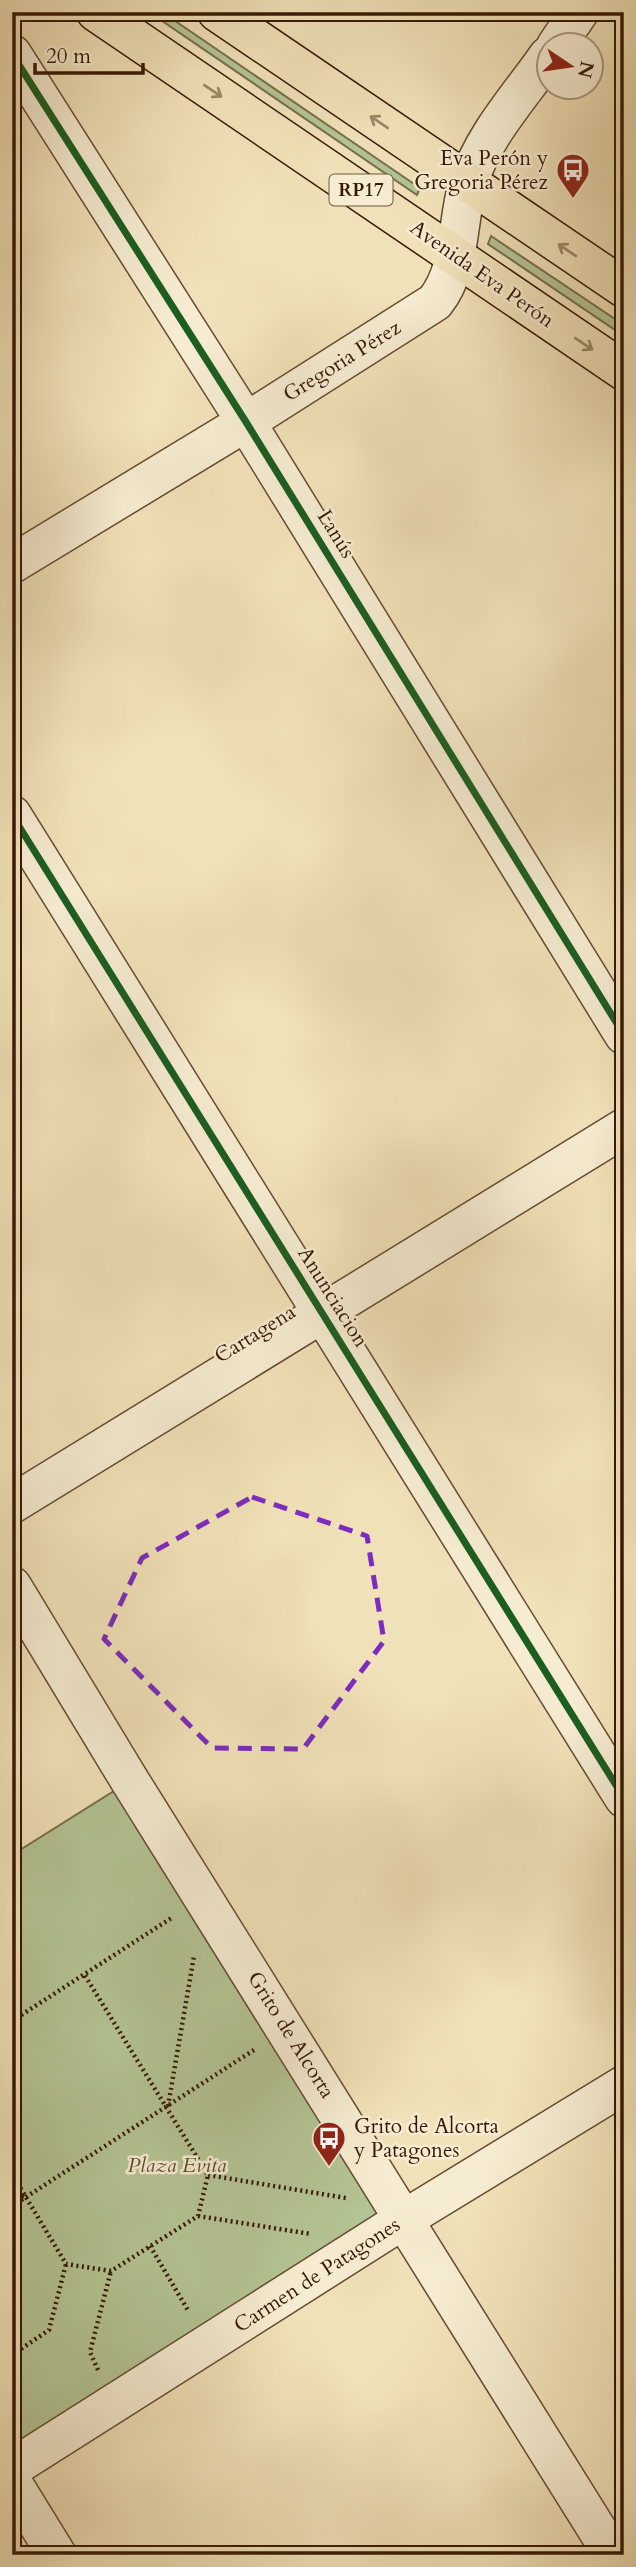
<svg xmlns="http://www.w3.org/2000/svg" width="636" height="2567" font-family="Cardo,serif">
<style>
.green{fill:#b4c494;stroke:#766e4d;stroke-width:2}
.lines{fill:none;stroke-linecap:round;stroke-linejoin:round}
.minor-casing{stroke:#664a32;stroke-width:41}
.major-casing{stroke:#371806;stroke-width:41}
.path{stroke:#371806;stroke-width:4.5;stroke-dasharray:2 3.5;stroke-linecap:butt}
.minor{stroke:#f6ecd1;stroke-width:38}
.major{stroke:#f1e1b8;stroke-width:38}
.cycleway-casing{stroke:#f6ecd1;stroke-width:11}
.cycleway{stroke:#1b5e20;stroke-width:7}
.oneway{stroke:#9d8768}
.marked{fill:none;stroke:#7b2cbf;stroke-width:5;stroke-dasharray:14 9;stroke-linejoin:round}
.labels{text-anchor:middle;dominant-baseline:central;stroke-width:5;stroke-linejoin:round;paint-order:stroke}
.shield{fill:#f6ecd1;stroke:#705843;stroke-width:2}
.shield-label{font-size:19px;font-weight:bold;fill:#371806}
.poi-label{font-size:21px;fill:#371806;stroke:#f6ecd1;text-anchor:end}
.street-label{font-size:21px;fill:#371806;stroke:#f6ecd1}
.park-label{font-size:21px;font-style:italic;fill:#5c4c31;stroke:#f6ecd1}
</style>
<rect width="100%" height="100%" fill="#f1e1b8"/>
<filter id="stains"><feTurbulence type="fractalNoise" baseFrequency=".00286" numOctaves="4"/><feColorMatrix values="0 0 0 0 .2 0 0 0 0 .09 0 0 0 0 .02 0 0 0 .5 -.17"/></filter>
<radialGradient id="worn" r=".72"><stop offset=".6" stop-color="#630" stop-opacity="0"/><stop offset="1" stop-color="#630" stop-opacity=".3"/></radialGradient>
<path class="green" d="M 149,12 L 162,12 L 420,188 L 417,195 Z
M 491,236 L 624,325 L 624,336 L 488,244 Z
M 130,1781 L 406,2218 L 12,2468 L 12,1855 Z"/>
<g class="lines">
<defs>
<path id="minor" d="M 556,46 L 579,12
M 12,54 L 246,422 L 624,1035
M 12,564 L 246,422 L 435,302 C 462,268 456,224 468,184 C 482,137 521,95 548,56
M 12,815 L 624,1798
M 12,1504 L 624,1128
M 12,1586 L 130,1781 L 613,2555
M 12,2468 L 406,2218 L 624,2085
M 12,2482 L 57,2555"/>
<path id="major" d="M 96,12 L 624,371
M 217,12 L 624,288"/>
</defs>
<use href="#minor" class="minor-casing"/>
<use href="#major" class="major-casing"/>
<path class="path" d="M 12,2021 L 173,1917
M 168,2106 L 194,1956
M 12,2174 L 66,2264 L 111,2271 L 198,2216 L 208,2175 L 84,1974
M 208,2175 L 346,2198
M 12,2192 L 25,2197
M 12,2206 L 254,2050
M 198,2216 L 311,2234
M 150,2246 L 189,2312
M 12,2355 L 49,2330 L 66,2264
M 98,2370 L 90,2352 L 111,2271"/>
<use href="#minor" class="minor"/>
<use href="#major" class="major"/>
<defs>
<path id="cycleway" d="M 12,54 L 246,422 L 624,1035
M 12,815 L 624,1798"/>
</defs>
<use href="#cycleway" class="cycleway-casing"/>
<use href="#cycleway" class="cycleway"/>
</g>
<defs><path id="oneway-shaft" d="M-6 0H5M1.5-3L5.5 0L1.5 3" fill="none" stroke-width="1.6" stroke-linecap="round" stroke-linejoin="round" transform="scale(1.75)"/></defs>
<g class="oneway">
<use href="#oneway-shaft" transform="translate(213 91) rotate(34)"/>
<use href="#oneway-shaft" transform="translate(379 122) rotate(-146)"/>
<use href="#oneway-shaft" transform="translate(567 250) rotate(-146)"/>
<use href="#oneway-shaft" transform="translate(584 344) rotate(34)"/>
</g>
<path class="marked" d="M 252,1497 L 367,1536 L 384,1641 L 303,1749 L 212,1748 L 104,1639 L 142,1558 Z"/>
<defs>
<symbol id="bus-pin" viewBox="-11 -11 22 30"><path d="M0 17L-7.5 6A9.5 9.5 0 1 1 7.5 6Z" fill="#8f2418" stroke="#f6ecd1"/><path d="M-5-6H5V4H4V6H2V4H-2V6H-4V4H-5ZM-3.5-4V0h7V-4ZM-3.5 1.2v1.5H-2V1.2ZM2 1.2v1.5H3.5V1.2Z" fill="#fff"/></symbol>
</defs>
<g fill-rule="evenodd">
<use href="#bus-pin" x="554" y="151" width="38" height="52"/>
<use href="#bus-pin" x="310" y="2119" width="38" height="52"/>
</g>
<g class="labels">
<rect class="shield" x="329.5" y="174.5" width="63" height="31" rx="5"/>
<g class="shield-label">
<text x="361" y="190">RP17</text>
</g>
<g class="poi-label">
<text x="548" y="158">Eva Perón y<tspan x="548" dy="24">Gregoria Pérez</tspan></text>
<text x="354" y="2126" text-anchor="start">Grito de Alcorta<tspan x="354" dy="24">y Patagones</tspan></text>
</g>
<g class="street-label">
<text transform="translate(482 274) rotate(35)">Avenida Eva Perón</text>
<text transform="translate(342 361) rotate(-32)">Gregoria Pérez</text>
<text transform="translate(336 534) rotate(58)">Lanús</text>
<text transform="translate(333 1297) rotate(58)">Anunciacion</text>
<text transform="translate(255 1334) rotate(-32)">Cartagena</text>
<text transform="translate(291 2035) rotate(58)">Grito de Alcorta</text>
<text transform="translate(317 2275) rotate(-33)">Carmen de Patagones</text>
</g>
<g class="park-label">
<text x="177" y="2165">Plaza Evita</text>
</g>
</g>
<rect width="636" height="2567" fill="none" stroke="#f1e1b8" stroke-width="42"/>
<rect x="14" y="14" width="608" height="2539" fill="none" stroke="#371806" stroke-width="3.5"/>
<rect x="21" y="21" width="594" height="2525" fill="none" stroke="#371806" stroke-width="2"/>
<g transform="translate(570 66) rotate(103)"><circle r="33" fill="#f6ecd1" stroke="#aa9780" stroke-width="2"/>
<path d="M0-5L12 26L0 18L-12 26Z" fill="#8f2418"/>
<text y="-10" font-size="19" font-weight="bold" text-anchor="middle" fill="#371806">N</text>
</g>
<path d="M35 63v10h108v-10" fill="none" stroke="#371806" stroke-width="3.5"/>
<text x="46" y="63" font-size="21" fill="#371806" stroke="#f6ecd1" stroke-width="5" paint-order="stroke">20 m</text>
<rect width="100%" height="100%" filter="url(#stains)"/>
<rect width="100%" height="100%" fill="url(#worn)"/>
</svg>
